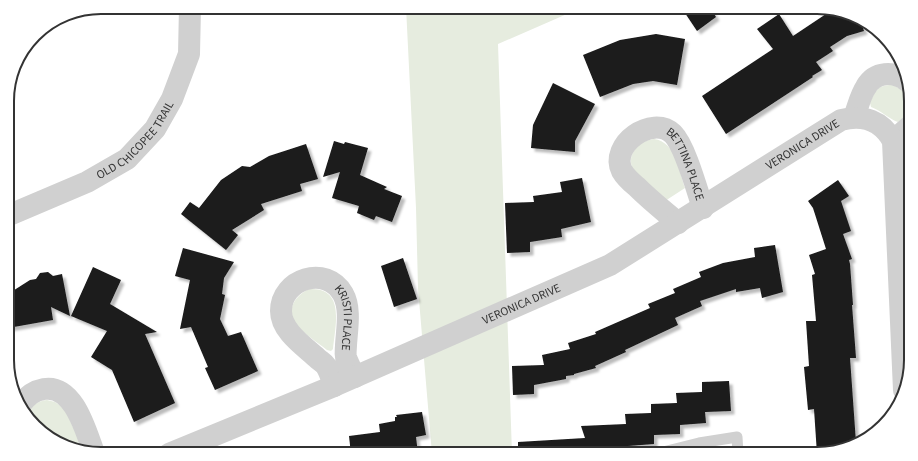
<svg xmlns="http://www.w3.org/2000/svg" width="918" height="461" font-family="'Source Sans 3',sans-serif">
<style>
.green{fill:#e6ecdf}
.building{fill:#1a1a1a;filter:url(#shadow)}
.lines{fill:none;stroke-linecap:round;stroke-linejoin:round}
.service{stroke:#d0d0d0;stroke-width:11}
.minor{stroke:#d0d0d0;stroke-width:22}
.labels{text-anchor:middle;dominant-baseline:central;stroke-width:4;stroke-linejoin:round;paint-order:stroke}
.street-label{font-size:12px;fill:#333;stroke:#fff}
.rim{fill:none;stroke:#333;stroke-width:2}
</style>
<defs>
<filter id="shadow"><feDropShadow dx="3.5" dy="3.5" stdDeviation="1" flood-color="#0004"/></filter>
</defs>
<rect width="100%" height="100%" fill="#fff"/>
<path class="green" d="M 406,7 L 583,7 L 498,44 L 512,454 L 432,454 L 418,288 L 416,208 Z
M 892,85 C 896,87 900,88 903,91 C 913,101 909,116 898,122 C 891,120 880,110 871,107 L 870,103 C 875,91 877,85 892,85 Z
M 654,139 C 676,142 679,171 685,188 L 665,201 C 652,190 621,171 634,151 C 638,143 646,140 654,139 Z
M 309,289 C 346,287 335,326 333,349 L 331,351 L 327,350 C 317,342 304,334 296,324 C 285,309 296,295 309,289 Z
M 47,400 L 55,402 L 65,409 L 83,450 L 59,444 L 26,417 C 28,407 37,401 47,400 Z"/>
<path class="building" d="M 681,7 L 710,7 L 716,17 L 697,31 Z
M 832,10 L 859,17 L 864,31 L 847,36 L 830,47 L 833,51 L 816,62 L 822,70 L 812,76 L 813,77 L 726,134 L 702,96 L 773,49 L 757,29 L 779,14 L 793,36 Z
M 656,34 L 685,39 L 677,85 L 653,81 L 633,84 L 600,97 L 583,55 L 620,40 Z
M 553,83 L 595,104 L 575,141 L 575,152 L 531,148 L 533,125 Z
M 334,141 L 344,144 L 345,142 L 368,148 L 360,175 L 387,187 L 384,189 L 402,196 L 392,222 L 376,216 L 374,220 L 357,213 L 359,206 L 332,198 L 340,172 L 323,177 Z
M 306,144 L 318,179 L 300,184 L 302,191 L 261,204 L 264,210 L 232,230 L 238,235 L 226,250 L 181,214 L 190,202 L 199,208 L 221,180 L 242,166 L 250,167 L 269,156 Z
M 582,178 L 591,222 L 561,229 L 562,237 L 530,242 L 530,252 L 507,253 L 505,203 L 534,202 L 533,196 L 562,192 L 560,182 Z
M 838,180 L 849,196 L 841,201 L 851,231 L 843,234 L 852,259 L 849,260 L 850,264 L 853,305 L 852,305 L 856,358 L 850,358 L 856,443 L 823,454 L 817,454 L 814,409 L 808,410 L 804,367 L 809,366 L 806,321 L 816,321 L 812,275 L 815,274 L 809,255 L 826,249 L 813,208 L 808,201 Z
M 775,245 L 783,292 L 762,298 L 760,288 L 736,292 L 736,289 L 700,301 L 702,306 L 675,318 L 678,325 L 625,350 L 626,352 L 595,366 L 596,368 L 574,374 L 574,375 L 566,376 L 566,379 L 534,385 L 534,394 L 513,395 L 512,366 L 544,365 L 542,355 L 570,349 L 568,343 L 596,334 L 595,332 L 650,308 L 648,304 L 675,293 L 673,289 L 701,277 L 699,272 L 723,263 L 755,257 L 754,248 Z
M 183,248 L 234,262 L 224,278 L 222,294 L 225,295 L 220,319 L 228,336 L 241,332 L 258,371 L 215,390 L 205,368 L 208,367 L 191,327 L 180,329 L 190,280 L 175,276 Z
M 403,258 L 417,299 L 394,307 L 381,266 Z
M 93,267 L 121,280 L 110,304 L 157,332 L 145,334 L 175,403 L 134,422 L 112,370 L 91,357 L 107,331 L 71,316 Z
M 48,272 L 53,276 L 62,274 L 70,316 L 51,307 L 53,320 L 8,328 L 8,294 L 30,280 L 36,279 L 40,273 Z
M 729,381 L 731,411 L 705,412 L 706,423 L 680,425 L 680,434 L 654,435 L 654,444 L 628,446 L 628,454 L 518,454 L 518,442 L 585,438 L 581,426 L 626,424 L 625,414 L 651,413 L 651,404 L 677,403 L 676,393 L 702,392 L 702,382 Z
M 422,412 L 426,435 L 416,437 L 418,454 L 351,454 L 349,436 L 380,432 L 379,424 L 395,421 L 395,417 L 397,417 L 396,415 Z"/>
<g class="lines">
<path class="service" d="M 655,454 L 699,443 L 737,437 L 738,454"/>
<g class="minor">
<path d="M 854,117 C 858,107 860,96 866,87 C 875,71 894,71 907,81"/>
<path d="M 893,141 L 910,126"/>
<path id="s1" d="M 7,216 L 87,182 L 127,159 L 155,129 L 172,99 L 189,54 L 190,7"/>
<path id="s2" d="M 678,223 C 664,211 650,200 637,187 C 631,182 626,178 622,171 C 609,145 652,114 673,134 C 685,146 697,190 703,208"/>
<path id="s3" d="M 334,386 C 332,380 330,372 326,366 C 324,363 320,361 317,358 C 304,346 281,331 281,311 C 281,279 326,264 343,294 C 351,308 347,329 346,345 C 346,349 345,353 346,357 C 348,364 352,370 355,377"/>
<path d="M 21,404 C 27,396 33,391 44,389 C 74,384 86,432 94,453"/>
<path id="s4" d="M 169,454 L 334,386 L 610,265 L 841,120 C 863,114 882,121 893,141 L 904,390"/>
</g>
</g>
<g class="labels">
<g class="street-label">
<text stroke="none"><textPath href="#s1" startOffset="152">OLD CHICOPEE TRAIL</textPath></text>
<text stroke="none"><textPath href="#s4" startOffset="707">VERONICA DRIVE</textPath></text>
<text stroke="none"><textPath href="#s2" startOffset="192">BETTINA PLACE</textPath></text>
<text stroke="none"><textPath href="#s4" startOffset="383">VERONICA DRIVE</textPath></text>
<text stroke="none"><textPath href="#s3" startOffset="205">KRISTI PLACE</textPath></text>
</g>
</g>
<path d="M0 0H918V461H0ZM101 14H817A87 87 0 0 1 904 101V360A87 87 0 0 1 817 447H101A87 87 0 0 1 14 360V101A87 87 0 0 1 101 14Z" fill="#fff" fill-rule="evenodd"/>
<path class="rim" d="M101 14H817A87 87 0 0 1 904 101V360A87 87 0 0 1 817 447H101A87 87 0 0 1 14 360V101A87 87 0 0 1 101 14Z"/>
</svg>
